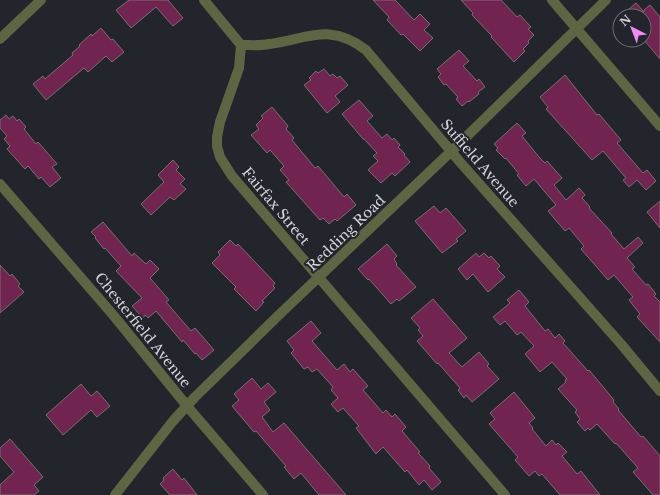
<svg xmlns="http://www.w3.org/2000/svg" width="660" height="495" font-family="'Libre Baskerville',serif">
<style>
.building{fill:#722450;stroke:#786e73}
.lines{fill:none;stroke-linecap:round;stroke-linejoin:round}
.minor{stroke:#5d6543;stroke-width:10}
.labels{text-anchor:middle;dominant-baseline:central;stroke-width:4;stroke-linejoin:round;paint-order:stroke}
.street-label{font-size:14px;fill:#d2d4d9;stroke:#22262c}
</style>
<rect width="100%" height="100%" fill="#22262c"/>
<path class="building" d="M 129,0 L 168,0 L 183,18 L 173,26 L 156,7 L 131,28 L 116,10 Z
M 373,0 L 395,0 L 414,20 L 420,14 L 430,24 L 424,30 L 433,38 L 420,51 L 403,34 L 401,35 L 387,20 L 389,17 Z
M 461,0 L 501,0 L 517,17 L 520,15 L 531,27 L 528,29 L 534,35 L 528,41 L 529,43 L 523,49 L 525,51 L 514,62 L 491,37 L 492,36 L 472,15 L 473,13 Z
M 636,3 L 644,12 L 644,10 L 650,5 L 660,17 L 660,59 L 644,40 L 644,16 L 621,16 Z
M 101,28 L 111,40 L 113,39 L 124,52 L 112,62 L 106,56 L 88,72 L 84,68 L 46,100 L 33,84 L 43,76 L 45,79 L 73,55 L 72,53 L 80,46 L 79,45 L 91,34 L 92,36 Z
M 459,50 L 469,61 L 463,66 L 477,81 L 479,79 L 485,87 L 478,92 L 479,94 L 469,102 L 468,101 L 462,106 L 456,99 L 458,97 L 446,84 L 444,85 L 438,77 L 441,74 L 437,69 Z
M 324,69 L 330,76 L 333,74 L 337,78 L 340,76 L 348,85 L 335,96 L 340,102 L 327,113 L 304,85 L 311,80 L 309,78 L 316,71 L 318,73 Z
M 565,75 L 597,115 L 599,114 L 621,140 L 617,143 L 643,173 L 647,170 L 656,181 L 646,190 L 637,180 L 629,187 L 623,180 L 626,178 L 603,151 L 592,160 L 546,109 L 548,107 L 540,97 Z
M 359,100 L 373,116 L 367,121 L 382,138 L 387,134 L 392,140 L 394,138 L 400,145 L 398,147 L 405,154 L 404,155 L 410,162 L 395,176 L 392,173 L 381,183 L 368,170 L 378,161 L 373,156 L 377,153 L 364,139 L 363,139 L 342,114 Z
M 272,107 L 288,126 L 286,129 L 294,138 L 292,140 L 315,168 L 318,166 L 344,197 L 347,194 L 356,205 L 337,221 L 335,219 L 329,224 L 323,218 L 320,220 L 286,182 L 289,180 L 280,170 L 284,166 L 270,150 L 267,153 L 251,135 L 259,129 L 256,125 L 263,118 L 261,116 Z
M 6,115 L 9,119 L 13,116 L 17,121 L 19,119 L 26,127 L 24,129 L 36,144 L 38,142 L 57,164 L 52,167 L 61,178 L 50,187 L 41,177 L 39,179 L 28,166 L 25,169 L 7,149 L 10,146 L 4,139 L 7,136 L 0,128 L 0,120 Z
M 517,123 L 526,133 L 522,136 L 539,157 L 545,163 L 547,161 L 562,178 L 554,185 L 566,200 L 579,188 L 585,195 L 582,198 L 590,207 L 589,208 L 612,233 L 611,234 L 624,249 L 638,237 L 643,243 L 627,258 L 635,267 L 632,269 L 646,285 L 648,284 L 656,294 L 654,296 L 660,302 L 660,342 L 637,317 L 640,314 L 629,300 L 633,297 L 614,275 L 608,280 L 581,249 L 584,246 L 569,228 L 565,231 L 548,211 L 556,205 L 534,179 L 526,186 L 517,175 L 519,174 L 506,158 L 505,159 L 496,150 L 498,148 L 494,144 Z
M 173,160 L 179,167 L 176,170 L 185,179 L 180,184 L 186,189 L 174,200 L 170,197 L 151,215 L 141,204 L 164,182 L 158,175 Z
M 660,201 L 660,228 L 647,212 Z
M 434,206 L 440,213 L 446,208 L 466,231 L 456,239 L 458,241 L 442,253 L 415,221 Z
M 103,222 L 132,256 L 134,253 L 146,264 L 150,260 L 159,269 L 150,278 L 169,300 L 166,302 L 191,331 L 195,328 L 214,350 L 202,360 L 196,353 L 195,354 L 183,340 L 182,342 L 156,311 L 148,318 L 145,315 L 143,318 L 132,306 L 142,298 L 116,271 L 121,266 L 105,248 L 104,249 L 95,238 L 96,237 L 91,232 Z
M 230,240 L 236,246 L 238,244 L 275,283 L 273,286 L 275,288 L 262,301 L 264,302 L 256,311 L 234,289 L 236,287 L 212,263 L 220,255 L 218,252 Z
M 387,244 L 397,256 L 394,259 L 397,264 L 396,265 L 416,287 L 399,301 L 397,299 L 391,304 L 369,279 L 368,280 L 358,269 Z
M 476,253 L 479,257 L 484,253 L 489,258 L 491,256 L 500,266 L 497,269 L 505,277 L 488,292 L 473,274 L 467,280 L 458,269 Z
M 0,265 L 10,276 L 12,274 L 20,284 L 18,286 L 24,292 L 0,313 Z
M 519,290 L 529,302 L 525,306 L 545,331 L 548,329 L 555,338 L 559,334 L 565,341 L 563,343 L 588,371 L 589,370 L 614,400 L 613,402 L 619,409 L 618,410 L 641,437 L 643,436 L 660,456 L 660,495 L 653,495 L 641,481 L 633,472 L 638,468 L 616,443 L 615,444 L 597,424 L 590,430 L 588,428 L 585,431 L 577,422 L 580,419 L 575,412 L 577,410 L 558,389 L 566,382 L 565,380 L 567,379 L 552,362 L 540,372 L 525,354 L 534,346 L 521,332 L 517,335 L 505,321 L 500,325 L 493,317 L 510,303 L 507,300 Z
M 433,299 L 467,338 L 449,353 L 462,367 L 479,352 L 489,364 L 487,366 L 499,379 L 472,402 L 466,395 L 464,398 L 458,390 L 460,388 L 438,363 L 437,364 L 417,341 L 423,336 L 418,330 L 420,328 L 411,318 Z
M 311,321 L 321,333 L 312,341 L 337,370 L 344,364 L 350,372 L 353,369 L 368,386 L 363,390 L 383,413 L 386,410 L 392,417 L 395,414 L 406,427 L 402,431 L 420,452 L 418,453 L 430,466 L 429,468 L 441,482 L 432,490 L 424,480 L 419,485 L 407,470 L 405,472 L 383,447 L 376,454 L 356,428 L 359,426 L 343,408 L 338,412 L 331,404 L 338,398 L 331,390 L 333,387 L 317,369 L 312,372 L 308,367 L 304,369 L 291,353 L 294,350 L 287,341 Z
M 252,378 L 261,389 L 268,383 L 276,392 L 264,402 L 270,410 L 262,417 L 273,432 L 284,423 L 346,495 L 319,495 L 301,473 L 294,479 L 284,467 L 286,466 L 256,431 L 254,432 L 232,406 L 239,400 L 234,394 Z
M 81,384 L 91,396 L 97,391 L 110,406 L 97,417 L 91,410 L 63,435 L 46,415 Z
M 514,392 L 535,418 L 529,423 L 533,428 L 532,429 L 546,446 L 552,440 L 556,445 L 558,443 L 567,452 L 562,456 L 577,474 L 581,471 L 600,495 L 560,495 L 542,474 L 539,476 L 535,471 L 529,476 L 515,460 L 518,457 L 489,424 L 495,419 L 490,413 Z
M 10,439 L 43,477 L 34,485 L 39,491 L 34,495 L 0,495 L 0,485 L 14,472 L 0,456 L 0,448 Z
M 173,469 L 182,480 L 184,478 L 197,495 L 170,495 L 160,484 L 164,480 L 163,478 Z"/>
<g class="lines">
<path class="minor" d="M 204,0 L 241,45 L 239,68 L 220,122 L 217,137 L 217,146 L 220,157 L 232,176 L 505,495
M 552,0 L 660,126
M 0,39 L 41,0
M 241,45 C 250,45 260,46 269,44 C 307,39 330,22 366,50 L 460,162 L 621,344 L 660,391
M 0,184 L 114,316 L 187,406 L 263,495
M 115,495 L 173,421 L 195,397 L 283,311 L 461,142 L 606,0"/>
</g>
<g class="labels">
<g class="street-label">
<text transform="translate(480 163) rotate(49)">Suffield Avenue</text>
<text transform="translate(276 206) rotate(50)">Fairfax Street</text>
<text transform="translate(346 233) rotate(-44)">Redding Road</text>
<text transform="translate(143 330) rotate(51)">Chesterfield Avenue</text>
</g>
</g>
<g transform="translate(632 28) rotate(318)"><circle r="19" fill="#22262c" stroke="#686c71"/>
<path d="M0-3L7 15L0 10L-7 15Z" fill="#f18af4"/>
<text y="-6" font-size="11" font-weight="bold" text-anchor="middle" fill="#d2d4d9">N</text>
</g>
</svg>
